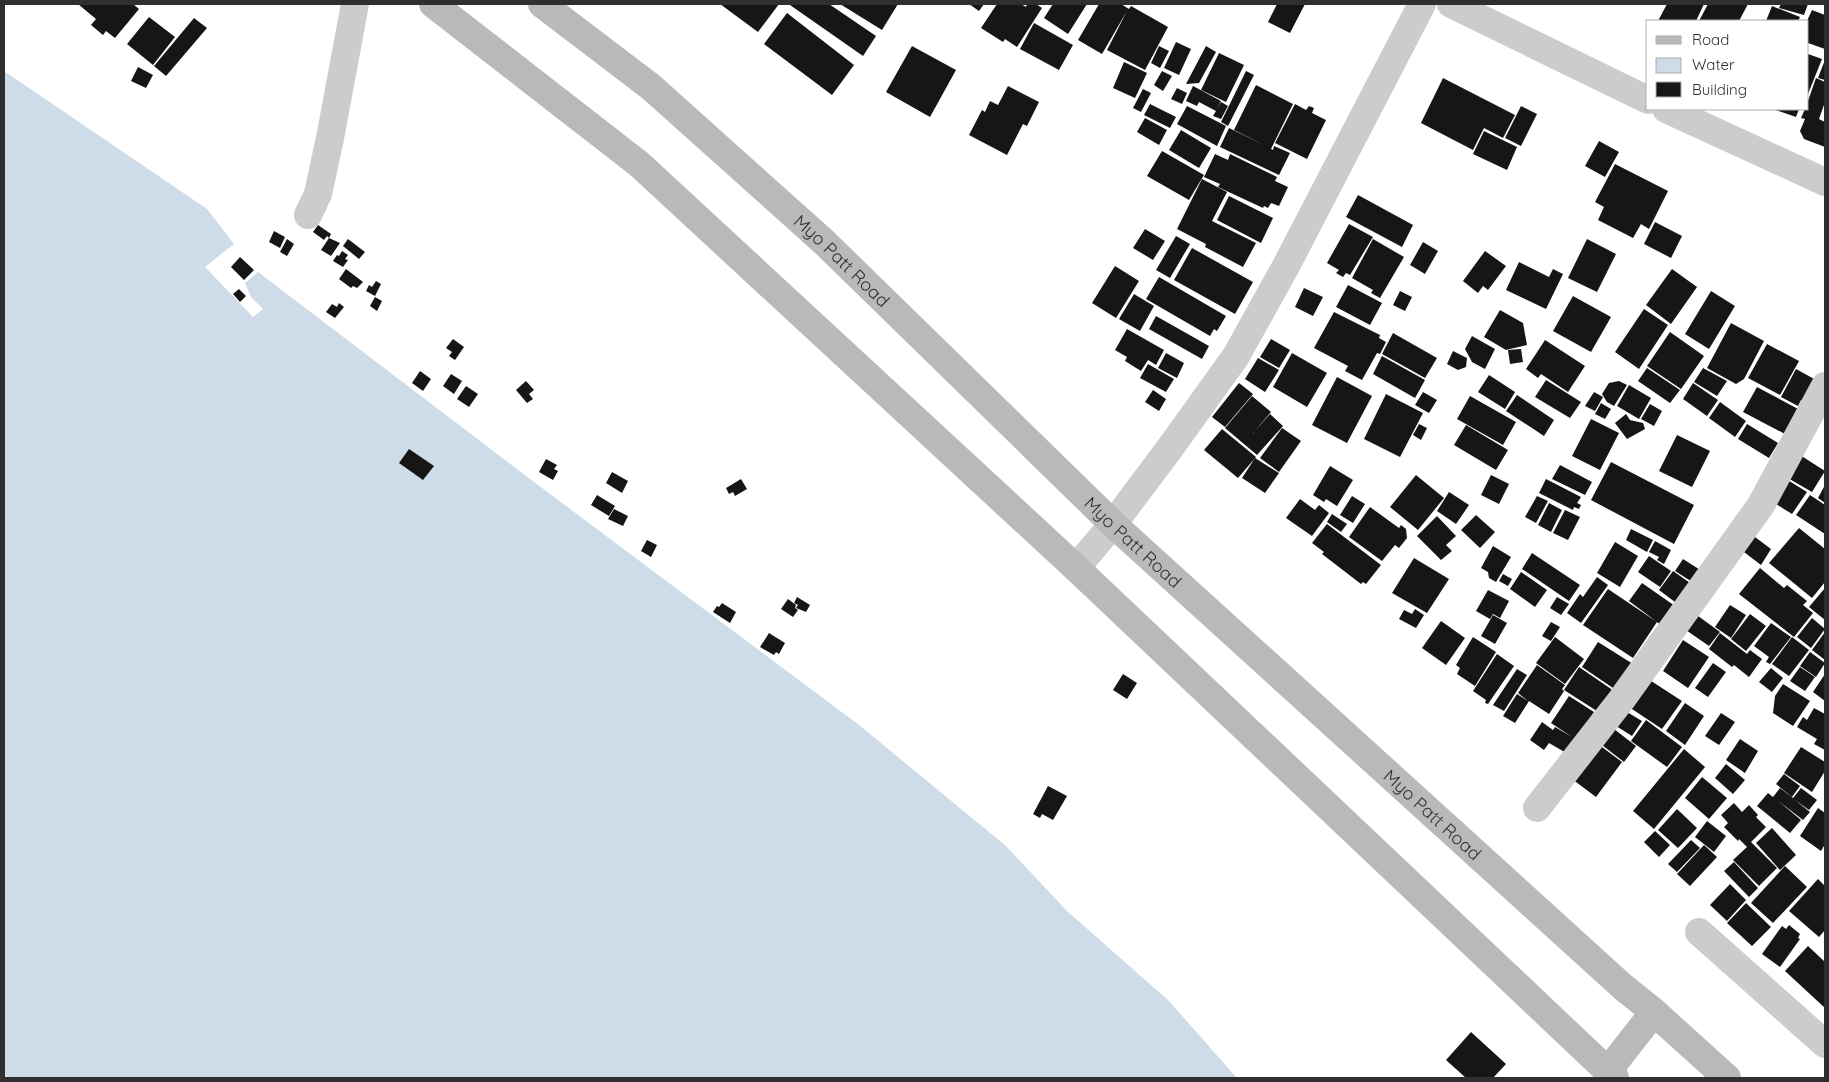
<svg xmlns="http://www.w3.org/2000/svg" width="1829" height="1082" font-family="Quicksand,sans-serif">
<style>
.water{fill:#cddce8}
.building{fill:#161616}
.lines{fill:none;stroke-linecap:round;stroke-linejoin:round}
.minor{stroke:#ccc;stroke-width:28}
.tertiary{stroke:#ccc;stroke-width:28}
.secondary{stroke:#b9b9b9;stroke-width:28}
.labels{text-anchor:middle;dominant-baseline:central;stroke-width:5;stroke-linejoin:round;paint-order:stroke}
.street-label{font-size:18px;fill:#2f2f2f;stroke:#fff}
</style>
<rect width="100%" height="100%" fill="#fff"/>
<path class="water" d="M 4,71 L 207,209 L 234,244 L 205,267 L 253,317 L 263,309 L 251,297 L 245,283 L 258,272 L 538,485 L 859,725 L 1006,846 L 1067,911 L 1169,1001 L 1237,1078 L 4,1078 Z"/>
<path class="building" d="M 78,4 L 133,4 L 139,9 L 115,38 L 106,31 L 103,35 L 91,25 L 96,19 Z
M 720,4 L 779,4 L 758,32 Z
M 791,4 L 829,4 L 876,36 L 863,56 L 790,5 Z
M 840,4 L 898,4 L 882,30 Z
M 969,4 L 984,4 L 979,11 Z
M 997,4 L 1021,4 L 1026,7 L 1027,4 L 1036,4 L 1042,8 L 1017,47 L 1005,39 L 1003,42 L 981,28 Z
M 1053,4 L 1087,4 L 1068,34 L 1044,18 Z
M 1099,4 L 1121,4 L 1129,9 L 1131,6 L 1168,27 L 1145,70 L 1107,50 L 1127,11 L 1102,54 L 1078,40 Z
M 1277,4 L 1305,4 L 1290,33 L 1268,22 Z
M 1667,4 L 1704,4 L 1696,21 L 1658,21 Z
M 1708,4 L 1748,4 L 1739,21 L 1699,21 Z
M 1781,4 L 1808,4 L 1804,15 L 1779,8 Z
M 1772,6 L 1800,17 L 1798,21 L 1766,21 Z
M 1812,10 L 1825,15 L 1825,49 L 1808,43 L 1807,21 Z
M 787,13 L 854,65 L 832,95 L 764,44 Z
M 149,17 L 175,37 L 153,65 L 127,44 Z
M 194,18 L 207,28 L 166,76 L 154,66 Z
M 1034,23 L 1073,45 L 1059,70 L 1020,49 Z
M 1176,42 L 1191,49 L 1179,75 L 1164,68 Z
M 912,46 L 956,70 L 930,117 L 886,92 Z
M 1159,46 L 1169,51 L 1160,68 L 1151,63 Z
M 1206,46 L 1216,52 L 1199,83 L 1186,84 Z
M 1219,53 L 1244,65 L 1226,102 L 1201,90 Z
M 1808,54 L 1822,59 L 1808,94 Z
M 1825,60 L 1825,80 L 1818,78 Z
M 1124,62 L 1147,73 L 1135,98 L 1113,88 Z
M 138,67 L 153,75 L 146,88 L 131,81 Z
M 1162,71 L 1172,76 L 1163,91 L 1154,85 Z
M 1246,71 L 1254,75 L 1228,126 L 1221,122 Z
M 1443,78 L 1515,115 L 1503,138 L 1484,128 L 1473,150 L 1421,123 Z
M 1816,78 L 1825,82 L 1825,102 L 1819,119 L 1825,122 L 1825,147 L 1804,139 L 1800,131 L 1805,119 L 1801,118 L 1805,109 L 1808,109 L 1808,101 Z
M 1256,85 L 1293,104 L 1271,149 L 1273,150 L 1274,146 L 1290,153 L 1279,175 L 1220,147 L 1229,128 L 1266,146 L 1234,130 Z
M 1008,86 L 1039,102 L 1027,126 L 1023,124 L 1007,155 L 969,135 L 982,110 L 985,112 L 990,101 L 998,105 Z
M 1193,86 L 1221,101 L 1217,109 L 1221,102 L 1228,106 L 1221,119 L 1213,116 L 1216,111 L 1199,102 L 1197,106 L 1186,101 Z
M 1177,88 L 1187,93 L 1182,104 L 1171,99 Z
M 1143,89 L 1151,93 L 1141,112 L 1133,108 Z
M 1150,104 L 1176,117 L 1170,128 L 1144,115 Z
M 1295,104 L 1306,110 L 1309,106 L 1314,108 L 1312,113 L 1326,120 L 1307,159 L 1275,143 Z
M 1187,106 L 1226,126 L 1217,146 L 1177,124 Z
M 1521,106 L 1537,114 L 1521,146 L 1505,138 Z
M 1773,109 L 1799,109 L 1796,117 Z
M 1145,118 L 1167,130 L 1159,145 L 1137,132 Z
M 1181,130 L 1211,148 L 1199,168 L 1169,150 Z
M 1484,131 L 1517,147 L 1507,170 L 1473,154 Z
M 1599,141 L 1619,152 L 1605,177 L 1585,166 Z
M 1162,151 L 1204,175 L 1189,200 L 1147,176 Z
M 1215,154 L 1228,160 L 1230,154 L 1277,177 L 1275,181 L 1288,187 L 1279,206 L 1271,203 L 1268,208 L 1264,206 L 1263,208 L 1218,187 L 1220,184 L 1204,177 Z
M 1615,164 L 1668,191 L 1649,229 L 1641,224 L 1633,238 L 1598,220 L 1604,207 L 1595,202 Z
M 1202,179 L 1227,192 L 1212,221 L 1256,243 L 1243,267 L 1205,247 L 1206,244 L 1177,229 Z
M 1358,195 L 1413,225 L 1402,247 L 1346,217 Z
M 1229,196 L 1273,218 L 1261,243 L 1217,220 Z
M 1655,222 L 1682,236 L 1671,258 L 1644,244 Z
M 1349,224 L 1373,237 L 1350,275 L 1346,273 L 1343,277 L 1336,273 L 1339,270 L 1327,263 Z
M 318,225 L 331,234 L 329,238 L 327,236 L 324,240 L 313,232 Z
M 1145,229 L 1165,241 L 1153,260 L 1133,248 Z
M 274,231 L 285,237 L 280,248 L 269,242 Z
M 1176,236 L 1190,244 L 1170,278 L 1156,270 Z
M 329,238 L 340,243 L 331,256 L 321,250 Z
M 287,239 L 294,244 L 287,256 L 280,252 Z
M 348,239 L 365,252 L 359,259 L 343,246 Z
M 1373,239 L 1404,257 L 1380,298 L 1371,293 L 1373,290 L 1352,278 Z
M 1587,239 L 1616,254 L 1597,292 L 1568,278 Z
M 1423,242 L 1438,251 L 1425,274 L 1410,265 Z
M 1192,248 L 1253,282 L 1235,314 L 1174,280 Z
M 342,251 L 348,255 L 345,259 L 348,260 L 343,267 L 333,261 L 337,255 L 339,256 Z
M 1485,251 L 1506,266 L 1488,290 L 1483,286 L 1478,293 L 1463,281 Z
M 240,257 L 254,270 L 244,280 L 231,267 Z
M 1519,262 L 1549,277 L 1553,269 L 1563,274 L 1546,309 L 1506,290 Z
M 1115,266 L 1139,281 L 1116,318 L 1092,303 Z
M 346,269 L 363,282 L 357,288 L 353,286 L 351,288 L 339,279 Z
M 1672,269 L 1697,287 L 1671,324 L 1646,305 Z
M 1159,277 L 1226,316 L 1217,331 L 1214,329 L 1210,336 L 1146,299 Z
M 376,281 L 381,284 L 375,296 L 366,291 L 369,285 L 372,287 Z
M 1348,285 L 1382,303 L 1370,325 L 1336,307 Z
M 1304,288 L 1323,297 L 1313,316 L 1295,307 Z
M 239,289 L 246,296 L 240,302 L 233,294 Z
M 1400,291 L 1412,297 L 1405,311 L 1393,305 Z
M 1711,291 L 1735,306 L 1709,349 L 1685,334 Z
M 1134,294 L 1154,306 L 1140,331 L 1119,319 Z
M 1573,296 L 1611,317 L 1591,352 L 1553,331 Z
M 375,297 L 382,301 L 377,311 L 370,306 Z
M 339,303 L 344,307 L 335,318 L 326,312 L 332,304 L 337,307 Z
M 1644,309 L 1668,325 L 1639,369 L 1615,352 Z
M 1500,310 L 1523,323 L 1527,345 L 1506,350 L 1484,337 Z
M 1334,312 L 1380,335 L 1379,338 L 1386,342 L 1380,354 L 1377,353 L 1362,380 L 1345,371 L 1348,366 L 1314,348 Z
M 1156,316 L 1209,346 L 1202,359 L 1149,329 Z
M 1731,323 L 1764,341 L 1744,379 L 1736,384 L 1707,368 Z
M 1127,329 L 1164,350 L 1156,365 L 1148,360 L 1141,371 L 1125,361 L 1127,357 L 1115,350 Z
M 1670,332 L 1704,356 L 1681,389 L 1647,366 Z
M 1393,333 L 1437,358 L 1425,378 L 1382,354 Z
M 1472,336 L 1495,349 L 1485,369 L 1472,362 L 1465,349 Z
M 453,339 L 464,347 L 455,360 L 449,356 L 452,352 L 446,348 Z
M 1271,339 L 1290,350 L 1279,368 L 1260,357 Z
M 1545,340 L 1585,366 L 1568,392 L 1541,374 L 1538,378 L 1526,369 Z
M 1767,344 L 1799,361 L 1780,395 L 1748,378 Z
M 1521,349 L 1523,362 L 1510,364 L 1508,350 Z
M 1453,351 L 1467,358 L 1466,367 L 1458,370 L 1447,364 Z
M 1166,353 L 1184,363 L 1177,378 L 1158,368 Z
M 1292,353 L 1327,373 L 1307,407 L 1273,387 Z
M 1382,356 L 1425,380 L 1415,398 L 1373,374 Z
M 1258,358 L 1279,370 L 1265,392 L 1245,379 Z
M 1148,364 L 1174,379 L 1166,392 L 1140,378 Z
M 1647,368 L 1680,390 L 1670,403 L 1638,381 Z
M 1703,368 L 1727,381 L 1717,396 L 1694,382 Z
M 1796,369 L 1816,380 L 1804,402 L 1801,400 L 1798,406 L 1781,397 Z
M 420,371 L 431,379 L 423,391 L 412,383 Z
M 451,374 L 462,381 L 454,394 L 443,386 Z
M 1489,375 L 1515,392 L 1505,409 L 1478,392 Z
M 1337,377 L 1372,396 L 1347,443 L 1312,425 Z
M 1546,380 L 1581,402 L 1570,418 L 1535,397 Z
M 526,381 L 534,390 L 529,394 L 533,399 L 527,403 L 516,390 Z
M 1619,381 L 1627,385 L 1614,406 L 1607,402 L 1602,394 L 1609,383 Z
M 1239,383 L 1253,394 L 1225,427 L 1212,417 Z
M 1693,383 L 1718,400 L 1707,416 L 1683,399 Z
M 1629,385 L 1651,398 L 1639,419 L 1617,406 Z
M 466,386 L 478,394 L 469,407 L 457,399 Z
M 1757,387 L 1798,409 L 1785,434 L 1743,412 Z
M 1153,390 L 1166,399 L 1159,411 L 1145,402 Z
M 1423,392 L 1437,400 L 1429,413 L 1415,405 Z
M 1594,392 L 1603,397 L 1595,411 L 1585,406 Z
M 1386,394 L 1423,413 L 1400,457 L 1364,439 Z
M 1517,395 L 1554,420 L 1544,436 L 1506,411 Z
M 1252,396 L 1271,412 L 1253,433 L 1270,414 L 1283,426 L 1257,455 L 1225,428 Z
M 1470,396 L 1516,422 L 1503,445 L 1457,419 Z
M 1720,402 L 1746,421 L 1735,437 L 1709,418 Z
M 1601,403 L 1611,409 L 1605,419 L 1595,414 Z
M 1650,404 L 1662,411 L 1654,426 L 1641,419 Z
M 1626,414 L 1630,420 L 1643,423 L 1645,429 L 1627,439 L 1615,423 Z
M 1591,419 L 1619,433 L 1600,470 L 1572,456 Z
M 1419,424 L 1427,428 L 1421,440 L 1413,435 Z
M 1747,424 L 1778,443 L 1769,458 L 1738,439 Z
M 1466,425 L 1508,450 L 1496,470 L 1454,445 Z
M 1282,428 L 1301,441 L 1279,472 L 1260,458 Z
M 1222,429 L 1256,457 L 1238,478 L 1204,450 Z
M 1677,435 L 1710,451 L 1692,487 L 1659,471 Z
M 409,449 L 434,466 L 423,480 L 399,463 Z
M 1800,455 L 1825,471 L 1812,492 L 1786,477 Z
M 1255,458 L 1279,473 L 1265,493 L 1242,478 Z
M 546,459 L 557,465 L 554,469 L 558,471 L 553,480 L 539,472 Z
M 1611,462 L 1694,505 L 1674,544 L 1591,500 Z
M 1560,465 L 1592,482 L 1585,495 L 1552,479 Z
M 1330,466 L 1353,480 L 1337,506 L 1326,499 L 1324,502 L 1313,495 Z
M 612,472 L 628,481 L 622,493 L 606,483 Z
M 1416,475 L 1444,498 L 1418,530 L 1390,507 Z
M 1491,475 L 1509,484 L 1499,504 L 1481,495 Z
M 741,479 L 747,489 L 735,496 L 733,492 L 729,494 L 726,488 Z
M 1546,479 L 1581,497 L 1577,503 L 1581,505 L 1579,509 L 1574,507 L 1573,510 L 1539,493 Z
M 1786,479 L 1807,492 L 1792,514 L 1771,501 Z
M 1825,485 L 1825,503 L 1818,498 Z
M 1449,492 L 1469,505 L 1456,524 L 1437,511 Z
M 597,495 L 615,506 L 609,516 L 591,505 Z
M 1810,495 L 1825,505 L 1825,534 L 1796,515 Z
M 1352,496 L 1365,504 L 1353,523 L 1340,515 Z
M 1537,496 L 1548,501 L 1536,523 L 1525,517 Z
M 1300,499 L 1315,510 L 1319,505 L 1329,513 L 1312,536 L 1286,518 Z
M 1549,503 L 1562,510 L 1551,532 L 1538,525 Z
M 1370,507 L 1399,528 L 1401,525 L 1406,529 L 1407,538 L 1399,548 L 1395,545 L 1382,561 L 1349,537 Z
M 614,509 L 628,516 L 623,526 L 608,519 Z
M 1565,510 L 1580,517 L 1568,540 L 1553,533 Z
M 1332,514 L 1347,524 L 1341,532 L 1327,522 Z
M 1476,515 L 1495,532 L 1480,548 L 1461,530 Z
M 1437,516 L 1456,536 L 1446,545 L 1452,551 L 1441,560 L 1417,536 Z
M 1327,524 L 1381,565 L 1366,584 L 1363,582 L 1361,584 L 1322,554 L 1324,552 L 1312,543 Z
M 1799,528 L 1825,549 L 1825,582 L 1812,598 L 1769,563 Z
M 1631,529 L 1653,540 L 1647,552 L 1626,540 Z
M 1751,534 L 1771,549 L 1761,565 L 1740,549 Z
M 647,540 L 657,545 L 651,557 L 641,551 Z
M 1655,541 L 1671,550 L 1664,564 L 1657,560 L 1659,557 L 1649,552 Z
M 1615,542 L 1638,556 L 1620,587 L 1597,573 Z
M 1493,546 L 1511,557 L 1496,582 L 1489,578 L 1488,572 L 1481,568 Z
M 1532,553 L 1580,585 L 1569,601 L 1522,569 Z
M 1649,556 L 1671,571 L 1660,587 L 1638,572 Z
M 1414,558 L 1449,579 L 1427,613 L 1392,593 Z
M 1683,559 L 1705,573 L 1697,585 L 1675,571 Z
M 1760,568 L 1784,588 L 1787,585 L 1807,601 L 1803,605 L 1813,613 L 1794,637 L 1739,594 Z
M 1673,571 L 1693,585 L 1679,605 L 1659,590 Z
M 1521,572 L 1547,590 L 1535,607 L 1510,589 Z
M 1503,574 L 1512,579 L 1508,586 L 1499,581 Z
M 1597,577 L 1608,585 L 1581,623 L 1567,613 L 1580,594 L 1583,597 Z
M 1642,583 L 1675,606 L 1661,625 L 1629,601 Z
M 1825,588 L 1825,620 L 1809,607 Z
M 1608,589 L 1657,622 L 1633,658 L 1583,625 Z
M 1488,590 L 1509,601 L 1500,618 L 1493,614 L 1490,619 L 1476,611 Z
M 797,597 L 810,605 L 806,612 L 796,608 L 798,605 L 794,603 Z
M 1557,597 L 1569,604 L 1561,615 L 1550,608 Z
M 788,599 L 796,605 L 795,608 L 798,610 L 793,617 L 781,609 Z
M 722,603 L 736,612 L 730,623 L 713,612 L 717,606 L 719,607 Z
M 1730,605 L 1746,615 L 1731,638 L 1715,627 Z
M 1415,609 L 1424,615 L 1416,628 L 1399,619 L 1404,610 L 1412,614 Z
M 1694,613 L 1720,632 L 1709,646 L 1683,628 Z
M 1750,614 L 1766,626 L 1746,651 L 1731,639 Z
M 1493,615 L 1507,623 L 1495,644 L 1481,636 Z
M 1812,618 L 1825,629 L 1811,648 L 1797,637 Z
M 1441,621 L 1465,638 L 1446,665 L 1422,648 Z
M 1551,622 L 1560,627 L 1551,641 L 1542,636 Z
M 1771,623 L 1791,637 L 1770,664 L 1766,662 L 1769,657 L 1754,646 Z
M 1825,632 L 1825,660 L 1812,650 Z
M 769,633 L 785,643 L 779,654 L 776,652 L 774,655 L 760,647 Z
M 1720,633 L 1747,654 L 1750,650 L 1762,659 L 1749,677 L 1734,665 L 1732,667 L 1709,649 Z
M 1473,637 L 1496,652 L 1475,686 L 1457,674 L 1460,668 L 1456,665 Z
M 1555,637 L 1584,659 L 1565,684 L 1536,663 Z
M 1792,637 L 1809,650 L 1789,676 L 1772,664 Z
M 1683,640 L 1709,657 L 1688,688 L 1663,671 Z
M 1598,642 L 1633,664 L 1616,690 L 1582,667 Z
M 1810,652 L 1825,663 L 1816,677 L 1800,666 Z
M 1497,654 L 1514,666 L 1488,704 L 1485,703 L 1486,700 L 1473,691 Z
M 1713,663 L 1726,672 L 1708,697 L 1695,688 Z
M 1537,665 L 1565,685 L 1562,689 L 1564,691 L 1549,714 L 1529,701 L 1515,723 L 1503,716 L 1517,694 L 1528,701 L 1518,693 Z
M 1579,667 L 1614,691 L 1600,713 L 1564,690 Z
M 1800,667 L 1815,677 L 1805,691 L 1790,681 Z
M 1771,668 L 1783,678 L 1772,692 L 1759,682 Z
M 1517,669 L 1527,675 L 1504,711 L 1493,705 Z
M 1123,674 L 1137,683 L 1127,699 L 1113,690 Z
M 1825,674 L 1825,701 L 1813,692 Z
M 1645,677 L 1682,701 L 1662,729 L 1626,705 Z
M 1783,684 L 1810,701 L 1793,726 L 1773,713 L 1775,696 Z
M 1569,696 L 1594,712 L 1568,754 L 1549,743 L 1544,750 L 1530,740 L 1542,722 L 1553,730 L 1555,727 L 1572,737 L 1551,723 Z
M 1685,703 L 1704,716 L 1685,745 L 1666,731 Z
M 1814,708 L 1825,714 L 1825,750 L 1814,744 L 1817,739 L 1797,727 L 1803,717 L 1807,720 Z
M 1622,709 L 1642,721 L 1632,736 L 1613,724 Z
M 1721,713 L 1735,722 L 1719,745 L 1705,736 Z
M 1646,720 L 1682,747 L 1667,767 L 1631,741 Z
M 1614,729 L 1636,746 L 1624,762 L 1602,745 Z
M 1740,739 L 1758,751 L 1745,773 L 1726,760 Z
M 1598,744 L 1622,762 L 1596,797 L 1572,779 Z
M 1801,747 L 1825,762 L 1825,771 L 1812,792 L 1784,773 Z
M 1684,749 L 1705,767 L 1654,829 L 1633,811 Z
M 1726,764 L 1745,780 L 1733,794 L 1715,778 Z
M 1784,774 L 1800,786 L 1792,797 L 1776,784 Z
M 1702,777 L 1727,798 L 1709,819 L 1685,798 Z
M 1048,786 L 1067,796 L 1053,820 L 1042,814 L 1040,818 L 1033,814 Z
M 1780,788 L 1793,798 L 1801,788 L 1817,800 L 1809,810 L 1795,800 L 1810,812 L 1803,820 L 1777,800 L 1801,820 L 1790,833 L 1757,806 L 1768,793 L 1773,797 Z
M 1734,803 L 1742,812 L 1749,805 L 1758,815 L 1756,817 L 1766,827 L 1751,842 L 1777,868 L 1759,886 L 1733,860 L 1747,847 L 1739,839 L 1738,841 L 1724,827 L 1728,823 L 1721,815 Z
M 1818,808 L 1825,813 L 1825,844 L 1821,851 L 1800,836 Z
M 1677,809 L 1697,828 L 1678,848 L 1658,830 Z
M 1707,821 L 1726,836 L 1714,852 L 1695,837 Z
M 1772,828 L 1796,855 L 1780,870 L 1756,843 Z
M 1655,831 L 1670,845 L 1659,857 L 1644,842 Z
M 1691,840 L 1700,848 L 1677,872 L 1668,864 Z
M 1704,845 L 1717,857 L 1690,886 L 1677,874 Z
M 1734,862 L 1758,888 L 1749,897 L 1724,871 Z
M 1785,866 L 1807,887 L 1773,923 L 1751,903 Z
M 1818,879 L 1825,886 L 1825,930 L 1819,937 L 1789,911 Z
M 1730,884 L 1746,900 L 1727,921 L 1710,905 Z
M 1746,903 L 1771,927 L 1752,946 L 1727,923 Z
M 1789,925 L 1800,934 L 1798,938 L 1800,939 L 1780,967 L 1762,954 L 1782,926 L 1786,929 Z
M 1808,946 L 1825,962 L 1825,1008 L 1785,971 Z
M 1471,1032 L 1506,1064 L 1493,1078 L 1466,1078 L 1446,1060 Z"/>
<g class="lines">
<path class="minor" d="M 308,215 L 318,194 L 330,138 L 355,4
M 1076,568 L 1113,524 L 1170,448 L 1236,356 L 1286,266 L 1422,4
M 1537,808 L 1622,699 L 1761,505 L 1825,386
M 1699,932 L 1825,1044"/>
<path class="tertiary" d="M 1451,4 L 1648,100
M 1666,109 L 1825,182"/>
<g class="secondary">
<path d="M 433,4 L 639,164 L 1076,568 L 1615,1078"/>
<path id="s1" d="M 542,4 L 651,87 L 824,242 L 1113,524 L 1623,987 L 1654,1012 L 1727,1078"/>
<path d="M 1607,1072 L 1654,1012"/>
</g>
</g>
<g class="labels">
<g class="street-label">
<text stroke="none"><textPath href="#s1" startOffset="395">Myo Patt Road</textPath></text>
<text stroke="none"><textPath href="#s1" startOffset="800">Myo Patt Road</textPath></text>
<text stroke="none"><textPath href="#s1" startOffset="1205">Myo Patt Road</textPath></text>
</g>
</g>
<rect width="1829" height="1082" fill="none" stroke="#2f2f2f" stroke-width="10"/>
<rect x="1646" y="20" width="162" height="90" fill="#ffffff" stroke="#acacac"/>
<rect x="1656" y="36" width="25" height="8" fill="#b9b9b9" stroke="#acacac"/>
<text x="1692" y="45" font-size="15" fill="#2f2f2f">Road</text>
<rect x="1656" y="58" width="25" height="15" fill="#cddce8" stroke="#acacac"/>
<text x="1692" y="70" font-size="15" fill="#2f2f2f">Water</text>
<rect x="1656" y="82" width="25" height="15" fill="#161616" stroke="#acacac"/>
<text x="1692" y="95" font-size="15" fill="#2f2f2f">Building</text>
</svg>
